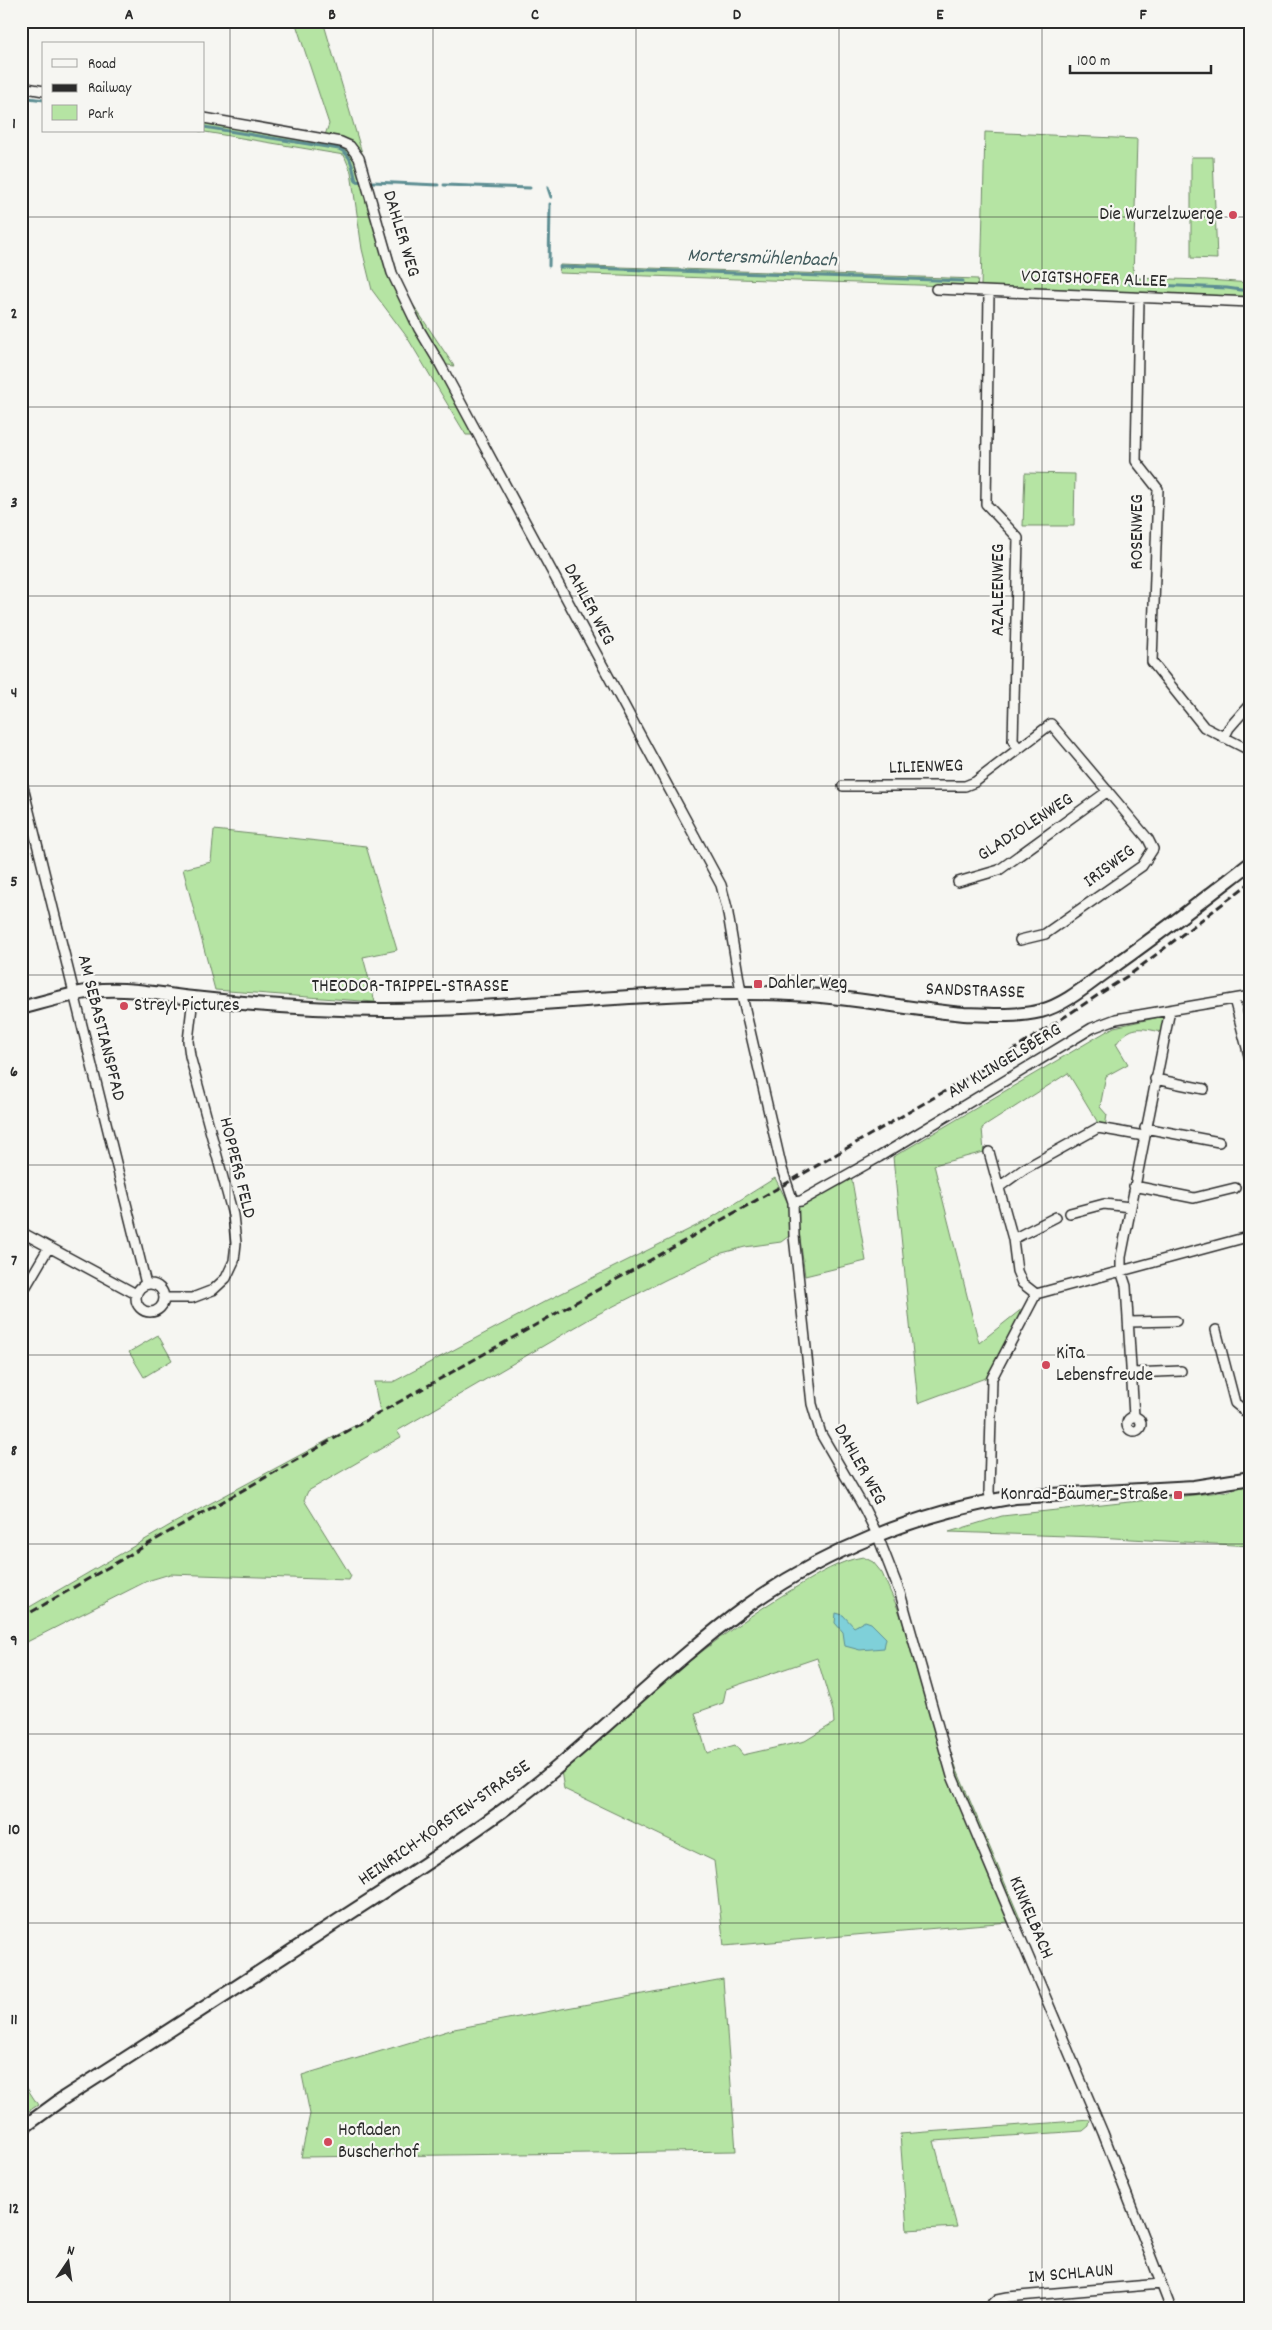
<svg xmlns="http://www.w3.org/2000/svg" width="1272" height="2330" font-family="Dekko,sans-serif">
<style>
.green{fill:#b5e4a3;stroke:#708867;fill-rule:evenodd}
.water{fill:#7fd0d9;stroke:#5d8e93}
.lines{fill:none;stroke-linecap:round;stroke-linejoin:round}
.stream{stroke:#5d8e93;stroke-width:3}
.street-casing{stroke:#2b2b2b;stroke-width:12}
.secondary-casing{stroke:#2b2b2b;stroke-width:16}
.street{stroke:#f6f6f2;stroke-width:9}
.secondary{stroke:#f6f6f2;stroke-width:12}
.rail{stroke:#2b2b2b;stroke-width:3;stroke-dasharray:8 4;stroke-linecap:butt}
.grid{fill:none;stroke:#2b2b2b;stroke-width:1;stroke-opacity:0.55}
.poi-dot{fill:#d1495b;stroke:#f6f6f2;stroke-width:2}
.labels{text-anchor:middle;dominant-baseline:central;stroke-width:4.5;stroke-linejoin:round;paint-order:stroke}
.poi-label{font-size:19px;fill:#2b2b2b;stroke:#f6f6f2;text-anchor:start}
.street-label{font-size:19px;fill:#2b2b2b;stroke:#f6f6f2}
.water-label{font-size:20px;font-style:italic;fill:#445d5f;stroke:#f6f6f2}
.neatline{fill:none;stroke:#2b2b2b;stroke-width:2}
.grid-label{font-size:16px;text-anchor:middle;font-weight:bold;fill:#2b2b2b}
</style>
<rect width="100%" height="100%" fill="#f6f6f2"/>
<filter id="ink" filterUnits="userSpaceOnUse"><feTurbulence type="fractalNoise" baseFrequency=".02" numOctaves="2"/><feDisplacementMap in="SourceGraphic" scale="10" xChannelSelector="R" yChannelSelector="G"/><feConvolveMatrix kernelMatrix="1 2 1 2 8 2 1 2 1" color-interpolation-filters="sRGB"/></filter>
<g filter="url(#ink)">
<path class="green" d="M 295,21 L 323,21 L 402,288 L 454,366 L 441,364 L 479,435 L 466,435 L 407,337 L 372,290 L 362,249 L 351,172 L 344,155 L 199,131 L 204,131 L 204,115 L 325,135 L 329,124 Z
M 985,132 L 1137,139 L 1133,278 L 1207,280 L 1251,283 L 1251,297 L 981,286 Z
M 1191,157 L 1213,157 L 1217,259 L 1191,258 Z
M 560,265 L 978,279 L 977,287 L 559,273 Z
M 1025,473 L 1075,474 L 1074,526 L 1023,526 Z
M 214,830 L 366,846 L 397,950 L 363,957 L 375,1002 L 215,990 L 183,869 L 211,862 Z
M 1164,1016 L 1162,1032 C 1140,1028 1131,1024 1116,1044 L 1128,1064 L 1106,1076 L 1100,1107 L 1107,1115 L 1105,1127 L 1096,1125 L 1097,1121 L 1068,1073 L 982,1128 L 984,1152 L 934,1165 L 979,1343 L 1023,1308 L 988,1377 L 918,1403 L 893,1157 L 1114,1027 Z
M 851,1175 L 866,1261 L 805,1276 L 796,1208 Z
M 775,1178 L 789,1205 L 789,1236 L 781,1242 L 745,1247 L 722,1253 L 667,1279 L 598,1314 L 397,1431 L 401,1437 L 308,1491 L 304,1500 L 351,1576 L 349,1580 L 170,1574 L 147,1581 L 21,1645 L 21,1612 L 172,1524 L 380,1412 L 374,1382 L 393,1382 L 546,1301 L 708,1220 Z
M 158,1335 L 172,1360 L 144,1377 L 129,1352 Z
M 1251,1484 L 1251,1546 L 1097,1537 L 949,1532 L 1002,1516 L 1230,1491 Z
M 863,1557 L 873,1562 L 882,1573 L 898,1609 L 957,1770 L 1021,1921 L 724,1946 L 714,1861 L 564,1789 L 561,1771 C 636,1705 711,1637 798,1586 C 817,1575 841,1560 863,1557 ZM 817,1658 L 833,1711 L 834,1723 L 805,1741 L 743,1755 L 735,1745 L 707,1753 L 695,1713 L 723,1703 L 726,1689 Z
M 723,1979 L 736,2151 L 301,2157 L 310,2114 L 302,2075 L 454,2029 Z
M 21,2079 L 38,2105 L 21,2116 Z
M 1090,2120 L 1089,2126 L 1083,2131 L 934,2141 L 957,2227 L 907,2230 L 900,2134 Z"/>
<path class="water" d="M 836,1613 L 843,1615 L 854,1627 L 865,1621 L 871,1623 L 886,1638 L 884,1648 L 860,1650 L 845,1646 L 843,1632 L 835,1623 Z"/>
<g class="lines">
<path class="stream" d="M 21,97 L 44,100
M 204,127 L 339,149 C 352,154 352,167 356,181 L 363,182
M 373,182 L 438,185
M 444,185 L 530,188
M 548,188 L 551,197
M 549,266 L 550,204
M 560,267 L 963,281
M 1130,284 L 1227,288 L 1248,291"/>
<defs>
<path id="street" d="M 21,87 L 44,91
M 204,118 L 341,142 L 350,146 L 359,158 L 392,273 L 419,329 L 440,364 L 721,885 L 727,908 L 741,992 L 782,1169 L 793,1202 L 794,1236 L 812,1404 L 821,1434 L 864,1508 L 877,1534 L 900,1593 L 952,1776 L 1103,2133 L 1171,2309
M 936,289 L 1251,302
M 989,292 L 986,504 L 1018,538 L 1013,741 L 1018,747
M 1139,298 L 1136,461 L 1158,489 L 1152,662 L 1204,727 L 1251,751
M 1224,738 L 1229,728 L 1251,703
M 21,779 L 146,1284
M 843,786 L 965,786 L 975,782 L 1051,724 L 1148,839 L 1153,849 L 1142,866 L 1045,934 L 1020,940
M 958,882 L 999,870 L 1108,791
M 1234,999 L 1251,1063
M 1155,1079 L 1204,1089
M 1145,1128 L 1219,1142
M 989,1152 L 1013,1239 L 1017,1271 L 1022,1283 L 1036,1294
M 1134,1186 L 1194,1198 L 1235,1188
M 999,1187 L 1024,1169 L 1098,1128 L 1144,1136
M 793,1202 L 801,1201 L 879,1157 L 1092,1028 L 1116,1019 L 1251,996
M 1070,1213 L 1104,1204 L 1130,1207
M 21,1232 L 136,1294
M 1013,1239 L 1056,1217
M136 1298a14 14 0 1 1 28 0a14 14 0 1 1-28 0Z
M 21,1290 L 25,1288 L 49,1247
M 164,1298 L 192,1298 L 213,1290 L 226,1278 L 234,1261 L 236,1243 L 233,1215 L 190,1056 L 188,1041 L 193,998
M 1129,1322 L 1176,1321
M 1216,1330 L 1235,1403 L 1246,1412 L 1251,1410
M 1132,1373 L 1181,1371
M 1134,1416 L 1126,1286 L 1121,1271 L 1121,1257 L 1170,1010
M1127 1424a7 7 0 1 1 14 0a7 7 0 1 1-14 0Z
M 991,1501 L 989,1492 L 992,1378 L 1036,1294 L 1251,1236
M 987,2309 L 998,2299 L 1008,2297 L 1161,2284"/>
<path id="secondary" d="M 21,1008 C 48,1001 75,992 103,990 C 133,988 163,995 193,998 C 256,1005 322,1010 386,1010 C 521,1010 655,988 791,994 C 849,996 906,1009 964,1014 C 989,1015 1016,1017 1041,1011 C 1066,1004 1086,986 1107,971 C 1156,937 1203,900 1251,863
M 21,2129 L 62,2099 C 149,2044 235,1988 321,1932 C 382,1892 443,1854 502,1811 C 588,1748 661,1669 747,1606 C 826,1550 919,1512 1015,1497 L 1194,1487 L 1251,1478"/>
</defs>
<use href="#street" class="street-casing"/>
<use href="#secondary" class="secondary-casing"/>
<use href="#street" class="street"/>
<use href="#secondary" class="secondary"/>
<path class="rail" d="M 21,1618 L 174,1529 L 787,1183 L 995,1062 L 1132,973 L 1251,882"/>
</g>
</g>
<path class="grid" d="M 230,21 L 230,2309M 433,21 L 433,2309M 636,21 L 636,2309M 839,21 L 839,2309M 1042,21 L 1042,2309M 21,217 L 1251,217M 21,407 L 1251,407M 21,596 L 1251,596M 21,786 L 1251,786M 21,975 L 1251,975M 21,1165 L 1251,1165M 21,1355 L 1251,1355M 21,1544 L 1251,1544M 21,1734 L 1251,1734M 21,1923 L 1251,1923M 21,2113 L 1251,2113"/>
<g class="poi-dot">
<circle cx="1233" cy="215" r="5"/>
<rect x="753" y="979" width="10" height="10" rx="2.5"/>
<circle cx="124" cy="1006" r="5"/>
<circle cx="1046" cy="1365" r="5"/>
<rect x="1173" y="1490" width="10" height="10" rx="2.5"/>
<circle cx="328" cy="2142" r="5"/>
</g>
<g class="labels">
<g class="poi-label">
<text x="1223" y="215" text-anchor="end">Die Wurzelzwerge</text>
<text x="768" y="984">Dahler Weg</text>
<text x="134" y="1006">Streyl Pictures</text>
<text x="1056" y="1354">KiTa<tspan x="1056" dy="22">Lebensfreude</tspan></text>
<text x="1168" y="1495" text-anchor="end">Konrad-Bäumer-Straße</text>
<text x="338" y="2131">Hofladen<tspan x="338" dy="22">Buscherhof</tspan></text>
</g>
<g class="street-label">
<text transform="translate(400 234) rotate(73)">DAHLER WEG</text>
<text transform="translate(1094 280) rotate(2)">VOIGTSHOFER ALLEE</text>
<text transform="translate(1138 532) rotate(-90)">ROSENWEG</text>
<text transform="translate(999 590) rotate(-90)">AZALEENWEG</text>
<text transform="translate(588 605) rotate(62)">DAHLER WEG</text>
<text transform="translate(926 768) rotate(-2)">LILIENWEG</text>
<text transform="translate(1026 828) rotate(-33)">GLADIOLENWEG</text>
<text transform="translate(1110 867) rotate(-37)">IRISWEG</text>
<text x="410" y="987">THEODOR-TRIPPEL-STRASSE</text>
<text transform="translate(975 992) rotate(2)">SANDSTRASSE</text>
<text transform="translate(100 1028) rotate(76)">AM SEBASTIANSPFAD</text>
<text transform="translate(1005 1062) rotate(-31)">AM KLINGELSBERG</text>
<text transform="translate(236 1168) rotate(76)">HOPPERS FELD</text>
<text transform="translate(859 1465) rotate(61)">DAHLER WEG</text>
<text transform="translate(445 1824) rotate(-35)">HEINRICH-KORSTEN-STRASSE</text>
<text transform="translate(1030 1918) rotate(67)">KINKELBACH</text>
<text transform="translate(1071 2275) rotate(-5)">IM SCHLAUN</text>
</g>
<g class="water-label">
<text transform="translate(762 259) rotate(2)">Mortersmühlenbach</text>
</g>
</g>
<rect width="1272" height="2330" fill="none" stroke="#f6f6f2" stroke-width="55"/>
<rect x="42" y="42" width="162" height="90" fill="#f6f6f2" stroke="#a5a5a2"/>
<rect x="52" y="59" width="25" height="8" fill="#f6f6f2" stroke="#a5a5a2"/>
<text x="88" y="68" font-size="15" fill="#2b2b2b">Road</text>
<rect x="52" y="84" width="25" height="8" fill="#2b2b2b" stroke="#a5a5a2"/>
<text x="88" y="92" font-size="15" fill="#2b2b2b">Railway</text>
<rect x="52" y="105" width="25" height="15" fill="#b5e4a3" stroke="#a5a5a2"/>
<text x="88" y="118" font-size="15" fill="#2b2b2b">Park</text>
<g transform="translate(68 2262) rotate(13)" stroke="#f6f6f2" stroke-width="4" paint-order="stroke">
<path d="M0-4L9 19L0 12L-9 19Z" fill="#2b2b2b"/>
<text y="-8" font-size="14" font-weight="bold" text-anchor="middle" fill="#2b2b2b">N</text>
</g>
<path d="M1070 65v8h141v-8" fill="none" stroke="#2b2b2b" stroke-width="2.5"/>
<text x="1077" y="65" font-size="15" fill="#2b2b2b" stroke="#f6f6f2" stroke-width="4" paint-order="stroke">100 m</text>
<rect x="28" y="28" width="1216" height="2274" class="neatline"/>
<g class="grid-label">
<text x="129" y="19">A</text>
<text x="332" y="19">B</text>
<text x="535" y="19">C</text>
<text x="737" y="19">D</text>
<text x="940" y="19">E</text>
<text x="1143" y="19">F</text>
<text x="14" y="128">1</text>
<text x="14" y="318">2</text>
<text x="14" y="507">3</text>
<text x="14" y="697">4</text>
<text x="14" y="886">5</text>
<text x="14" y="1076">6</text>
<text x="14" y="1265">7</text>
<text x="14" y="1455">8</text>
<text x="14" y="1645">9</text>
<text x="14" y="1834">10</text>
<text x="14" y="2024">11</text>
<text x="14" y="2213">12</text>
</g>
</svg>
